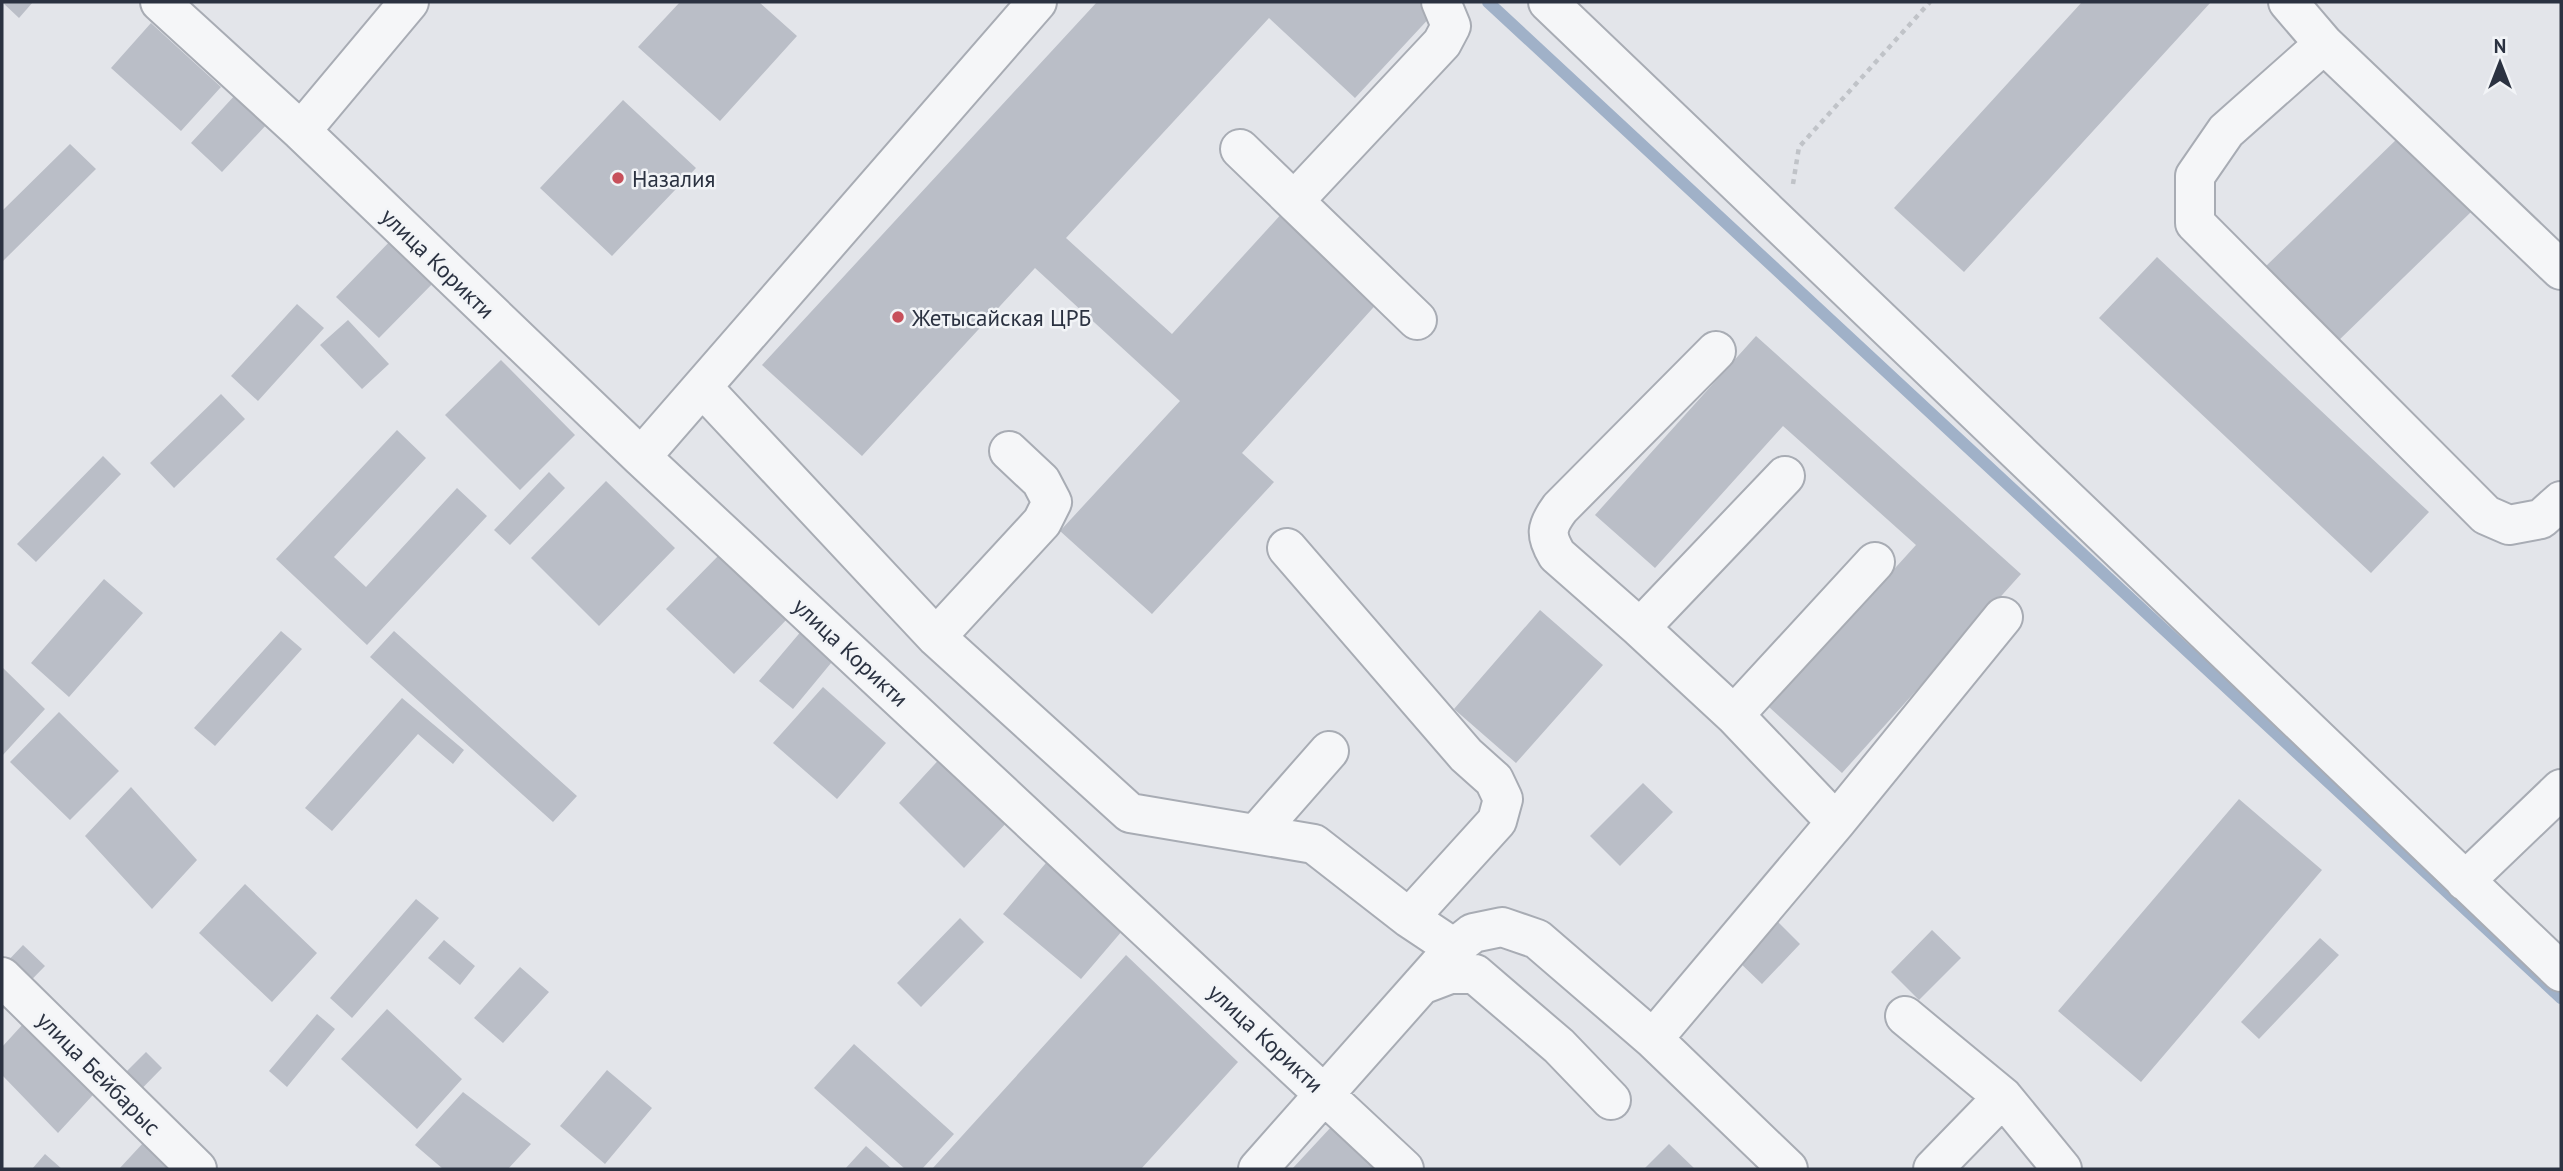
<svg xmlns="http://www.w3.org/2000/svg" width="2563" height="1171" font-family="'PT Sans',sans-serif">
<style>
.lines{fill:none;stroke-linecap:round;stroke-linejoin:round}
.stream{stroke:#a0b1c8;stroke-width:12}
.building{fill:#babec7}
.minor-casing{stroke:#a8acb4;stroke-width:42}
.path{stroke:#c0c3c8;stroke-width:4.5;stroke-dasharray:5 5;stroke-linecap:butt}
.minor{stroke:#f5f6f8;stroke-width:38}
.poi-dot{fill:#c7505b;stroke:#f2f4f7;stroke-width:2.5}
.labels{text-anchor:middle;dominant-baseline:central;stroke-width:5;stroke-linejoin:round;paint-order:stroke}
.poi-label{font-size:23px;fill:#2b3241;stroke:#f2f4f7;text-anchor:start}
.street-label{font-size:23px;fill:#2b3241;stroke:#f2f4f7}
</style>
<rect width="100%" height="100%" fill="#e3e5ea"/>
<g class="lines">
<path class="stream" d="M 1488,2 L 2561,998"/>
</g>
<path class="building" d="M 2,2 L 33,2 L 19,18 Z
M 680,2 L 759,2 L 797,36 L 720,121 L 638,47 Z
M 1097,2 L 1422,2 L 1434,13 L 1355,98 L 1269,18 L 1066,238 L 1172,334 L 1284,211 L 1381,299 L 1242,453 L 1274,482 L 1152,614 L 1060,531 L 1180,401 L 1035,268 L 862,456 L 762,365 Z
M 2082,2 L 2211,2 L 1964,272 L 1894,208 Z
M 151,23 L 221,87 L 181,131 L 111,68 Z
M 236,94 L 268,123 L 222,172 L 191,143 Z
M 623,100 L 696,168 L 612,256 L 540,188 Z
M 2400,136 L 2472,211 L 2336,343 L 2264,268 Z
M 70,144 L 96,169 L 2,262 L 2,211 Z
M 396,235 L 440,276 L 379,338 L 336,297 Z
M 2157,257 L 2429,512 L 2371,573 L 2099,318 Z
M 297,304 L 324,328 L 258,401 L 231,376 Z
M 348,320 L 389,364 L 362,389 L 320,345 Z
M 1756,336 L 2021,574 L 1842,773 L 1769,707 L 1916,545 L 1783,426 L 1655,568 L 1595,515 Z
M 501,360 L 575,435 L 520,490 L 445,415 Z
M 221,394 L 245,419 L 174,488 L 150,463 Z
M 397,430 L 426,458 L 334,557 L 366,587 L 457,488 L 487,516 L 367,645 L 276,559 Z
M 103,456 L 121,474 L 36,562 L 17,544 Z
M 549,472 L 565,488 L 510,545 L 494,530 Z
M 606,481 L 675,548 L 599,626 L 531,558 Z
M 721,553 L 789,617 L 734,674 L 666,609 Z
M 104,579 L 143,613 L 69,697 L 31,663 Z
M 1540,610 L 1603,665 L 1516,763 L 1454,709 Z
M 803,629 L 836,657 L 793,709 L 759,681 Z
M 281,631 L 302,649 L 215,746 L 194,728 Z
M 394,631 L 577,796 L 553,822 L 370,657 Z
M 2,667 L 45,709 L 2,756 Z
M 823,687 L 886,743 L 837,799 L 773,743 Z
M 402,698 L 464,750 L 453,764 L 418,734 L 332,831 L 305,808 Z
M 59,712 L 119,771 L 70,820 L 10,762 Z
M 945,753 L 1010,819 L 964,868 L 899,803 Z
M 1643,783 L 1673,812 L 1620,866 L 1590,836 Z
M 131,787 L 197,860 L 152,909 L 85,836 Z
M 2239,799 L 2322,870 L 2141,1082 L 2058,1011 Z
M 1056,851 L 1134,917 L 1081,979 L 1003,914 Z
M 245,884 L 317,953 L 272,1002 L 199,933 Z
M 416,899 L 439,918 L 352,1018 L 330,998 Z
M 960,918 L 984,942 L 921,1007 L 897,983 Z
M 1775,919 L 1800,944 L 1762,984 L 1737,960 Z
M 1932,930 L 1961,958 L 1919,1000 L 1891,972 Z
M 2320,938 L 2339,955 L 2259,1039 L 2241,1022 Z
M 444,940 L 475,966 L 460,985 L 428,958 Z
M 23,945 L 45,966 L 2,1010 L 2,967 Z
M 1126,955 L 1238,1062 L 1141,1169 L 932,1169 Z
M 520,967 L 549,992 L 503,1043 L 474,1018 Z
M 387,1009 L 462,1079 L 417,1129 L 341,1059 Z
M 34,1012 L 103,1084 L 58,1133 L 2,1075 L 2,1047 Z
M 317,1014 L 335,1029 L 287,1087 L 269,1071 Z
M 854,1044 L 954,1134 L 922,1169 L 905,1169 L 814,1088 Z
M 146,1052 L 162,1068 L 119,1112 L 102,1096 Z
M 607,1070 L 652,1108 L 605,1164 L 560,1126 Z
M 463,1092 L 531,1144 L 508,1169 L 443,1169 L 415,1145 Z
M 1332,1126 L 1376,1167 L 1374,1169 L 1292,1169 Z
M 156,1129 L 204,1169 L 119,1169 Z
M 1669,1144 L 1695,1169 L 1644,1169 Z
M 866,1146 L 892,1169 L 845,1169 Z
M 45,1154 L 62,1169 L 32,1169 Z"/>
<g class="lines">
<defs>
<path id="minor" d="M 160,2 L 301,131 L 641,457 L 1404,1169
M 1548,2 L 2561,972
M 2288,2 L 2324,44 L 2561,270
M 2324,44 L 2226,131 L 2195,176 L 2195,223 L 2486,515 L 2509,525 L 2541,519 L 2561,501
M 301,131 L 409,2
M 1240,149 L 1417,320
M 1294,201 L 1442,43 L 1451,26 L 1441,2
M 1716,351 L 1560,508 C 1546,527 1545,535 1557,555 L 1640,628 L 1734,715 L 1836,822
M 703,388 L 936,637 L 1130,813 L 1314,844 L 1409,918 L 1454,948
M 641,457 L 1037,2
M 1287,548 L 1466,755 L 1494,780 L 1503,799 L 1497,821 L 1409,918
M 1640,628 L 1785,476
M 936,637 L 1042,522 L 1052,502 L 1041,481 L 1009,451
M 1734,715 L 1875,562
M 1257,833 L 1329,751
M 2465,881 L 2561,789
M 2,977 L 197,1169
M 1421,985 L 1450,974 L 1475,974 L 1559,1046 L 1611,1100
M 1905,1016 L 2003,1097 L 2062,1169
M 1653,1039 L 1836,822 L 2003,617
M 1258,1169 L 1454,948 L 1473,933 L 1502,927 L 1537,939 L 1653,1039 L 1788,1169
M 1933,1169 L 2003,1097"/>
</defs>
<use href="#minor" class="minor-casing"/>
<path class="path" d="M 1793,184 L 1799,147 L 1930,2"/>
<use href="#minor" class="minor"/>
</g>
<g class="poi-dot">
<circle cx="618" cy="178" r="7"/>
<circle cx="898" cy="317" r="7"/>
</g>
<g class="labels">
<g class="poi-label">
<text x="632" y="178">Назалия</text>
<text x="912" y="317">Жетысайская ЦРБ</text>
</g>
<g class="street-label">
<text transform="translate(438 263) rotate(44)">улица Корикти</text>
<text transform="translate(851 652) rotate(43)">улица Корикти</text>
<text transform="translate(1266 1038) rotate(43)">улица Корикти</text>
<text transform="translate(99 1073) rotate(45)">улица Бейбарыс</text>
</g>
</g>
<rect width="2563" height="1171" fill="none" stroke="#2b3241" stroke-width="7"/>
<g transform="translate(2500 63)" stroke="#f2f4f7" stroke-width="5" paint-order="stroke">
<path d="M0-5L12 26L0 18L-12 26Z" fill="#2b3241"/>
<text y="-10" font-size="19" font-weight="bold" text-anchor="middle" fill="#2b3241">N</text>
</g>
</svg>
